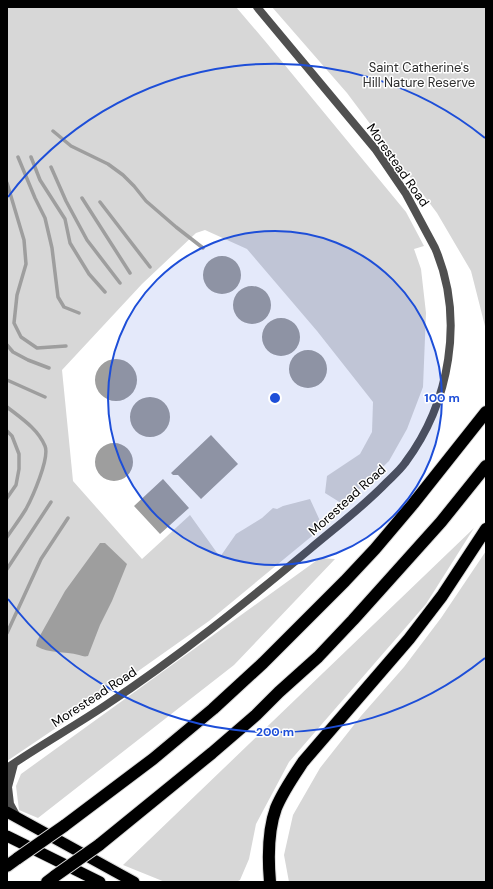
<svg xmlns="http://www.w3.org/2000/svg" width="493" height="889" font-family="'DM Sans',sans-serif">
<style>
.green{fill:#d7d7d7}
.water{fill:#9e9e9e}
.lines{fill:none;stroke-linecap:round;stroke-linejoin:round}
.stream{stroke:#9e9e9e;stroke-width:3.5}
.trunk-casing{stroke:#dbdbdb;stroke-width:13}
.motorway-casing{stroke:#dbdbdb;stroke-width:14}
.tertiary{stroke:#505050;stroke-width:8}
.trunk{stroke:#000;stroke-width:11}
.motorway{stroke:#000;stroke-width:12}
.motorway-bridge-casing{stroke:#dbdbdb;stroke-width:14;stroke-linecap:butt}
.motorway-bridge{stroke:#000;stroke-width:12}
.ring{fill:none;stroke:#1d4ed8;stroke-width:2}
.labels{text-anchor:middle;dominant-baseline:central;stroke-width:3;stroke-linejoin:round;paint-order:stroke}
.park-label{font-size:13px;fill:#2e2e2e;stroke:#fff}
.street-label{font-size:13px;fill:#000;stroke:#fff}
.centre{fill:#1d4ed8;stroke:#fff;stroke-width:2}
.ring-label{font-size:12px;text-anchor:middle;font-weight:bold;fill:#1d4ed8;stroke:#fff;stroke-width:3;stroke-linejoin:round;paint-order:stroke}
</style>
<rect width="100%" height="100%" fill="#fff"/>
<path class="green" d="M 7,7 L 236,7 L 265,41 L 406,212 L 424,246 L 414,249 L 421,269 L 426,313 L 423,387 L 407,429 L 389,461 L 360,489 L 341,503 L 325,493 L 327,476 L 360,454 L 372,432 L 373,402 L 317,331 L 247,249 L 205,230 L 196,233 L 142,284 L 62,370 L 73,481 L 142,559 L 190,515 L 220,557 L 236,534 L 262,518 L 273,508 L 277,509 L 283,506 L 310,499 L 321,523 L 312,536 L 209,621 L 93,703 L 7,761 Z
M 272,7 L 486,7 L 486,330 L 471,271 L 437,213 L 347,93 Z
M 474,528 L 426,604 L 289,762 L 256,824 L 249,859 L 240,880 L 236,882 L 165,882 L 123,865 Z
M 486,551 L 486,882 L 289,882 L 284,855 L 293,815 L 320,768 L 361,716 L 404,667 L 441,618 Z
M 320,558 L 335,559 L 234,665 L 38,818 L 19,810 L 16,786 L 21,774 Z"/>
<path class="water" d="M203 275a19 19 0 1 1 38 0a19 19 0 1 1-38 0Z
M233 305a19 19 0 1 1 38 0a19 19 0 1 1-38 0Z
M262 337a19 19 0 1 1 38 0a19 19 0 1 1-38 0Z
M289 369a19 19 0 1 1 38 0a19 19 0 1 1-38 0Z
M95 380a21 21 0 1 1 42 0a21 21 0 1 1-42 0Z
M130 417a20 20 0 1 1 40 0a20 20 0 1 1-40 0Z
M 211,435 L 238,464 L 201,499 L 178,475 L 173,475 L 171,473 Z
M95 462a19 19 0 1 1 38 0a19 19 0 1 1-38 0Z
M 163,479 L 189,508 L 160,534 L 134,506 Z
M 100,543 L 105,543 L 127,564 L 112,601 L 100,625 L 88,656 C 84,657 83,656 79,655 C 65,651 49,654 36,646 L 37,641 L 65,591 Z"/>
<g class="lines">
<path class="stream" d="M 53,131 L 71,146 L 108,164 L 123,175 L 134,186 L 146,201 L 176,227 L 203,248
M 18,157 L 35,198 L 45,218 L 52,248 L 58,297 L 64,307 L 79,313
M 31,157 L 40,180 L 65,219 L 70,243 L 89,274 L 105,292
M 51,167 L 66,201 L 87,240 L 120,283
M 7,183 L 24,240 L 26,264 L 17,295 L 14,323 L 21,337 L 37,348 L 66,346
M 82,198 L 130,273
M 100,202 L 150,267
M 7,345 L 13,352 L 28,360 L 49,368
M 7,380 L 45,397
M 7,407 C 21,418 38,429 45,446 C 50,458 32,498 26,509 C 20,519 13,528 7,537
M 7,431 L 12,436 L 19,454 L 19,469 L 16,485 L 7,498
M 7,569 L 51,502
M 7,633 L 41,559 L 68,518"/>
<defs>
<path id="trunk" d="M 7,812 L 134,882
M 7,836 L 100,882"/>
<path id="motorway" d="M 64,826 L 153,759 L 213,709 L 263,663 L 345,581 L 375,549 L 413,504 L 486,412
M 99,845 L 212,753 L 256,715 L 279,692 L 318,657 L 353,620 L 441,522 L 486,466
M 7,866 L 18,858
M 47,882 L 55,876
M 270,882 C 268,859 268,830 276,808 C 283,791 293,777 303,762 L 409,639 L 442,596 L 486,529"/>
</defs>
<use href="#trunk" class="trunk-casing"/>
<use href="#motorway" class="motorway-casing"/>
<path class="tertiary" d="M 14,764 L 8,787 L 10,804 L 17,817
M 7,768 C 39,746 73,727 106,705 C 177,658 244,604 310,549 C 336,527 363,507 387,482 C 393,476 400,470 405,463 C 450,403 465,318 435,248 L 406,194 L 376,150 L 257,7"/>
<use href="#trunk" class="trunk"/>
<use href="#motorway" class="motorway"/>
<defs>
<path id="motorway-bridge" d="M 18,858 L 64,826
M 55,876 L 99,845"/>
</defs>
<use href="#motorway-bridge" class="motorway-bridge-casing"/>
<use href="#motorway-bridge" class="motorway-bridge"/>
</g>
<circle cx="275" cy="398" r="167" fill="#1d4ed8" fill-opacity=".12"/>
<g class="ring">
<circle cx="275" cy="398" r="167"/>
<path d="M485 658A334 334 0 0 1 8 599M8 197A334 334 0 0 1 485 138"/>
</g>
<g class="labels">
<g class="park-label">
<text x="419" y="67">Saint Catherine's<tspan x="419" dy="15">Hill Nature Reserve</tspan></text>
</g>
<g class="street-label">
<text transform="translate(398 165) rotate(55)">Morestead Road</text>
<text transform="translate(347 500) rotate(-42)">Morestead Road</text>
<text transform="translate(94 697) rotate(-33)">Morestead Road</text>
</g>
</g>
<circle cx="275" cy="398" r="6" class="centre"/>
<g class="ring-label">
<text x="442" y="402">100 m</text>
<text x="275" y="736">200 m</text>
</g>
<rect width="493" height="889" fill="none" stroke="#000000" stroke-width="16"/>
</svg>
